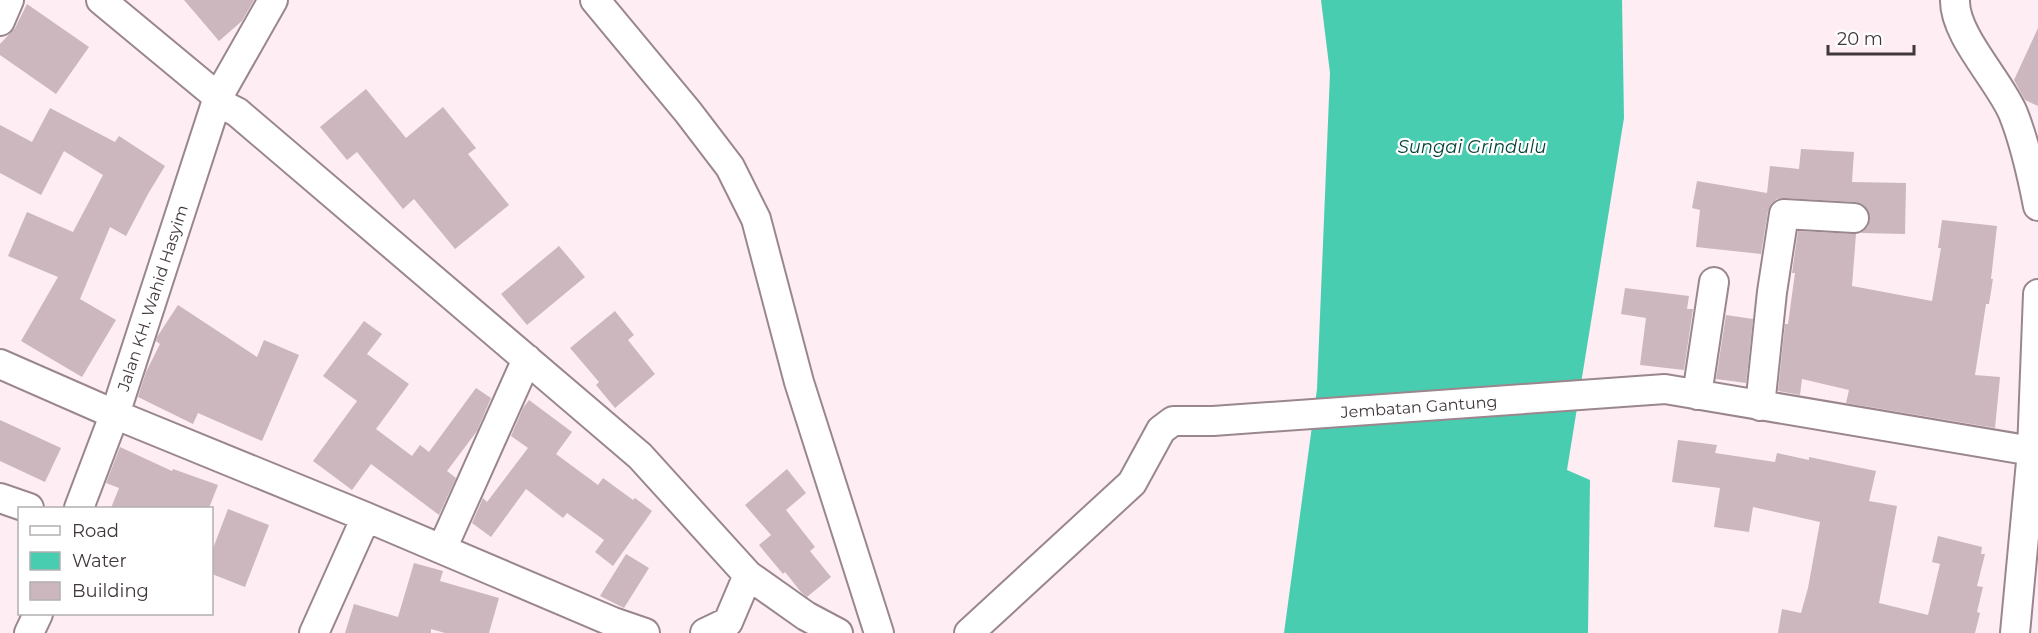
<svg xmlns="http://www.w3.org/2000/svg" width="2038" height="633" font-family="Montserrat,sans-serif">
<style>
.water{fill:#49cdb1}
.building{fill:#cbb7bd}
.lines{fill:none;stroke-linecap:round;stroke-linejoin:round}
.minor-casing{stroke:#9a878d;stroke-width:32}
.minor{stroke:#fff;stroke-width:28}
.labels{text-anchor:middle;dominant-baseline:central;stroke-width:4.5;stroke-linejoin:round;paint-order:stroke}
.street-label{font-size:16px;fill:#41383b;stroke:#fff}
.water-label{font-size:18px;font-style:italic;fill:#023f34;stroke:#fff}
</style>
<rect width="100%" height="100%" fill="#feedf2"/>
<path class="water" d="M 1321,0 L 1622,0 L 1624,118 L 1567,470 L 1590,480 L 1588,633 L 1284,633 L 1317,389 L 1330,73 Z"/>
<path class="building" d="M 184,0 L 254,0 L 242,21 L 219,41 Z
M 27,4 L 89,47 L 56,94 L 0,55 L 0,44 L 15,28 Z
M 2038,28 L 2038,106 L 2025,100 L 2014,80 Z
M 366,89 L 406,138 L 443,107 L 476,148 L 468,154 L 509,205 L 455,249 L 414,199 L 403,209 L 357,152 L 347,160 L 320,127 Z
M 50,108 L 115,142 L 119,136 L 165,166 L 148,194 L 126,236 L 110,227 L 80,299 L 116,320 L 82,377 L 21,341 L 58,277 L 8,256 L 27,212 L 73,232 L 103,175 L 64,151 L 41,195 L 0,173 L 0,125 L 32,142 Z
M 1801,149 L 1854,152 L 1852,182 L 1906,183 L 1905,234 L 1861,233 L 1868,227 L 1870,218 L 1868,210 L 1863,205 L 1856,202 L 1785,198 L 1777,199 L 1771,204 L 1768,211 L 1761,254 L 1696,247 L 1700,210 L 1692,208 L 1697,181 L 1767,193 L 1770,166 L 1799,169 Z
M 1942,220 L 1997,226 L 1991,279 L 1993,279 L 1989,304 L 1986,304 L 1975,375 L 2000,377 L 1995,428 L 1846,403 L 1849,390 L 1802,379 L 1800,395 L 1778,391 L 1785,324 L 1788,324 L 1795,273 L 1792,273 L 1798,231 L 1856,234 L 1852,286 L 1932,301 L 1941,248 L 1938,248 Z
M 559,246 L 585,277 L 527,325 L 501,294 Z
M 1625,288 L 1689,296 L 1687,309 L 1693,309 L 1684,370 L 1640,365 L 1646,318 L 1621,314 Z
M 178,305 L 257,357 L 264,340 L 299,355 L 262,441 L 198,413 L 193,424 L 138,397 L 146,372 L 160,344 L 156,341 L 157,337 Z
M 615,311 L 634,335 L 628,340 L 655,374 L 615,408 L 596,385 L 599,382 L 570,348 Z
M 1726,315 L 1753,319 L 1746,383 L 1716,379 Z
M 364,321 L 382,334 L 367,354 L 409,384 L 376,429 L 412,456 L 420,445 L 429,452 L 476,388 L 491,398 L 477,431 L 447,471 L 456,478 L 439,515 L 371,464 L 352,490 L 313,461 L 357,401 L 323,376 Z
M 529,400 L 572,432 L 556,454 L 598,485 L 603,478 L 633,500 L 635,498 L 652,511 L 613,566 L 595,552 L 604,540 L 567,513 L 563,518 L 526,489 L 491,537 L 472,523 L 483,498 L 487,502 L 528,448 L 511,436 L 523,408 Z
M 0,420 L 61,448 L 45,482 L 0,461 Z
M 1678,440 L 1717,445 L 1715,453 L 1775,462 L 1777,453 L 1809,460 L 1809,457 L 1876,471 L 1869,501 L 1897,506 L 1879,603 L 1928,615 L 1940,564 L 1932,562 L 1938,536 L 1982,547 L 1981,554 L 1985,554 L 1977,586 L 1983,587 L 1977,612 L 1980,613 L 1975,633 L 1778,633 L 1782,609 L 1801,613 L 1808,588 L 1820,522 L 1753,507 L 1749,532 L 1714,527 L 1720,488 L 1672,482 Z
M 120,447 L 172,471 L 173,469 L 218,485 L 209,508 L 111,508 L 119,488 L 106,483 Z
M 787,469 L 806,493 L 786,510 L 815,547 L 810,551 L 831,577 L 807,597 L 801,592 L 785,572 L 783,574 L 759,545 L 771,535 L 745,505 Z
M 228,509 L 269,525 L 245,587 L 212,574 L 212,551 Z
M 626,554 L 649,568 L 624,608 L 600,596 Z
M 414,563 L 443,571 L 440,581 L 499,598 L 489,633 L 445,633 L 431,629 L 431,633 L 345,633 L 354,604 L 398,617 Z"/>
<g class="lines">
<defs>
<path id="minor" d="M 101,0 L 218,97 L 273,0
M 595,0 L 688,112 L 730,167 L 756,219 L 799,382 L 879,633
M 1955,0 C 1954,35 1999,80 2013,113 C 2025,143 2032,175 2038,206
M 0,21 L 9,0
M 0,364 L 114,414 L 366,517 L 613,622 L 645,633
M 1697,395 L 1714,282
M 1760,406 L 1772,292 L 1784,214 L 1854,218
M 0,498 L 29,508
M 79,508 L 118,405 L 218,97 L 227,107 L 237,112 L 640,456 L 748,575 L 806,616 L 838,633
M 442,549 L 527,359
M 29,633 L 38,614
M 314,633 L 366,517
M 705,633 L 728,622 L 748,575
M 969,633 L 1132,483 L 1161,430 L 1173,421 L 1213,421 L 1665,389 L 2038,452
M 2015,633 L 2032,451 L 2038,294"/>
</defs>
<use href="#minor" class="minor-casing"/>
<use href="#minor" class="minor"/>
</g>
<g class="labels">
<g class="street-label">
<text transform="translate(153 298) rotate(-72)">Jalan KH. Wahid Hasyim</text>
<text transform="translate(1419 407) rotate(-4)">Jembatan Gantung</text>
</g>
<g class="water-label">
<text x="1472" y="147">Sungai Grindulu</text>
</g>
</g>
<rect x="18" y="507" width="195" height="108" fill="#ffffff" stroke="#b3afb1" stroke-width="1.5"/>
<rect x="30" y="526" width="30" height="9" fill="#ffffff" stroke="#b3afb1" stroke-width="1.5"/>
<text x="72" y="537" font-size="18" fill="#41383b">Road</text>
<rect x="30" y="552" width="30" height="18" fill="#49cdb1" stroke="#b3afb1" stroke-width="1.5"/>
<text x="72" y="567" font-size="18" fill="#41383b">Water</text>
<rect x="30" y="582" width="30" height="18" fill="#cbb7bd" stroke="#b3afb1" stroke-width="1.5"/>
<text x="72" y="597" font-size="18" fill="#41383b">Building</text>
<path d="M1828 45v9h86v-9" fill="none" stroke="#41383b" stroke-width="3"/>
<text x="1837" y="45" font-size="18" fill="#41383b" stroke="#ffffff" stroke-width="4.5" paint-order="stroke">20 m</text>
</svg>
